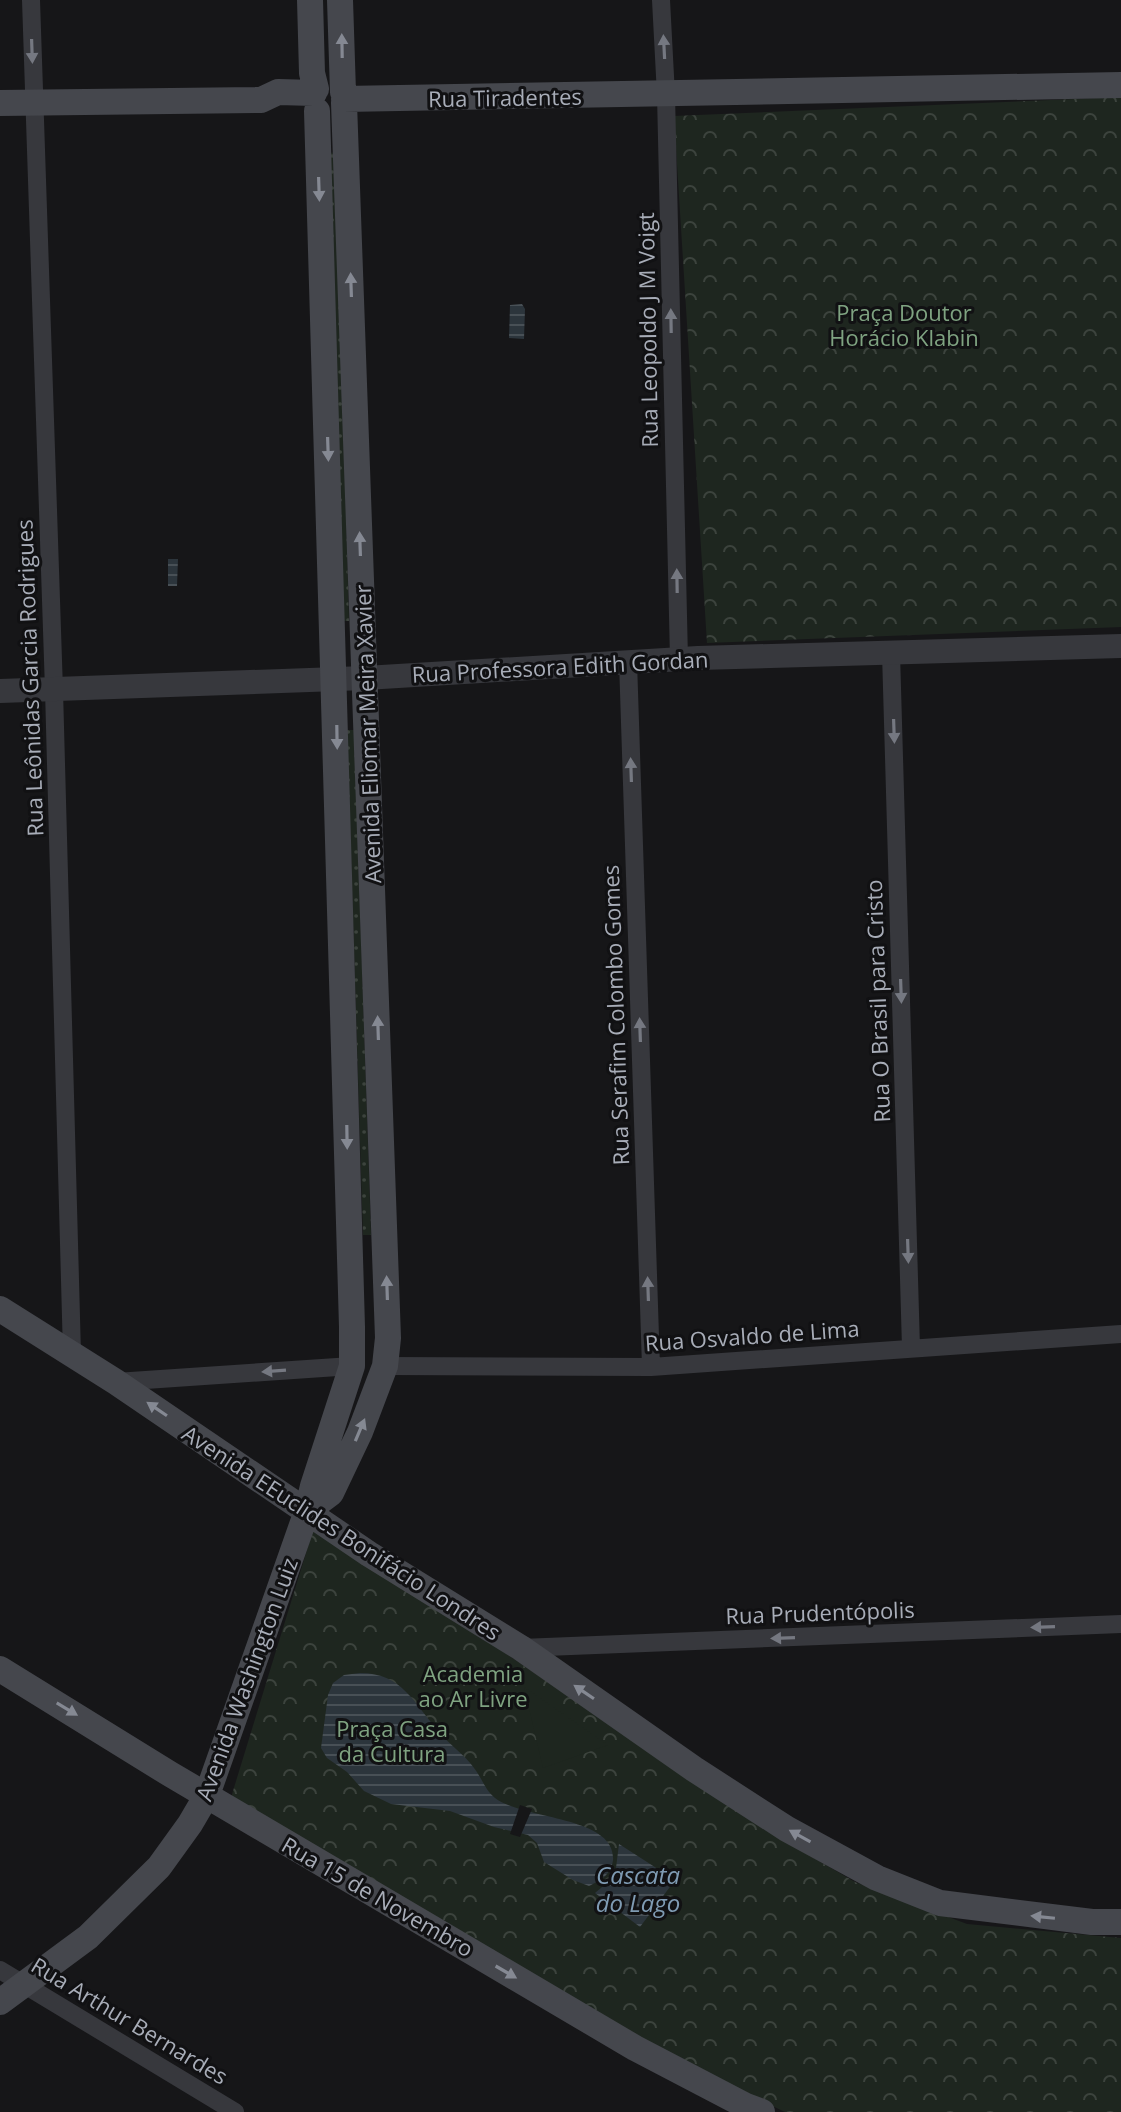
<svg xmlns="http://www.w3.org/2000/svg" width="1121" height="2112" font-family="'Open Sans',sans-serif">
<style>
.grass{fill:url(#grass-dots)}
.forest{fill:url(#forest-crowns)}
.garden{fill:#1e261f}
.water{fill:url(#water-rules)}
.pier{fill:#161618}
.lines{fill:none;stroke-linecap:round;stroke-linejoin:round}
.minor{stroke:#37383d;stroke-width:18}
.tertiary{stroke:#37383d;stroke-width:24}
.secondary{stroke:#45474d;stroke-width:26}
.oneway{fill:#858993}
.oneway2{fill:#757881}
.labels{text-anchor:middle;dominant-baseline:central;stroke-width:6;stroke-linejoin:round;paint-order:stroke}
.street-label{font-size:22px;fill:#a8adb8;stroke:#111113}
.park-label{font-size:22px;fill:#7fa381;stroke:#111113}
.water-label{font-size:24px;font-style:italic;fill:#7f9bb3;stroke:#111113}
</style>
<defs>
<pattern id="grass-dots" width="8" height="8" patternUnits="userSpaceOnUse" patternTransform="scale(2)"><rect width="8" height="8" fill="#1e261f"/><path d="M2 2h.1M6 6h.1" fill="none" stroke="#3c433d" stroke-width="1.8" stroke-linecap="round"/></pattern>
<pattern id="forest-crowns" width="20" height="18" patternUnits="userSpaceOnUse" patternTransform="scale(2)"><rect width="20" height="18" fill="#1e261f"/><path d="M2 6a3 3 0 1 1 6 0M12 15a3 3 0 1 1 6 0" fill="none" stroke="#3c433d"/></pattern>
<pattern id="water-rules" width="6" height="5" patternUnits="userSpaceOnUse" patternTransform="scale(2)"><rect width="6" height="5" fill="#2c353c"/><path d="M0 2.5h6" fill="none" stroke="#485056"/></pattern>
</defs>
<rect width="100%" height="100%" fill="#161618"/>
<path class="grass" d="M 336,152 L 349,621 L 344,621 L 330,153 Z
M 347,730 L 354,730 L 371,1235 L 363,1235 Z"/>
<path class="forest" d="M 1121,97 L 1121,627 L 707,643 L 674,116 Z
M 315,1524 L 764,1829 L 855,1882 L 967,1924 L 1121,1938 L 1121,2112 L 785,2112 L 662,2053 L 229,1804 Z"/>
<path class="garden" d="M 524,1687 L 608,1745 L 543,1768 Z"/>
<path class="water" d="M 522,304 L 525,309 L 524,339 L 509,338 L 510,305 Z
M 168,559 L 178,559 L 177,586 L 168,586 Z
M 360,1673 C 403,1673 414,1704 440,1733 C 450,1745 465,1755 474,1768 C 482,1778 485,1790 495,1798 C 523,1820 616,1816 613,1860 C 611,1875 601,1880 589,1886 L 573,1880 L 544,1862 L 537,1843 L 528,1835 L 494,1827 L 450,1811 L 391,1804 L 364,1791 L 347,1772 L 327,1758 L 321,1748 L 328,1695 L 333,1683 L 344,1675 Z
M 619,1844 L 675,1880 L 640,1927 L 595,1893 L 615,1876 Z"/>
<path class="pier" d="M 520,1805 L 532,1809 L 520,1837 L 510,1834 Z"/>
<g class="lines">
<path class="minor" d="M 31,0 L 54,690 L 72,1354
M 661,0 L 666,95 L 679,659
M 891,653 L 911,1348
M 628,661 L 651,1367
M 385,1366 L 651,1367 L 1121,1334
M 116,1382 L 352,1366
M 521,1648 L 1121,1624
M 0,1970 L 235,2112"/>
<path class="tertiary" d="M 0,691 L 365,678 L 698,658 L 1121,646"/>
<path class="secondary" d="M 310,0 L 312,73 L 316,89
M 340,0 L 343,92
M 344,99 L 1121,85
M 0,103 L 261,100 L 278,92 L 314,93
M 0,1309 L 116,1382 L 369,1554 L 521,1648 L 694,1769 L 787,1829 L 877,1878 L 940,1903 L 1092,1922 L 1121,1922
M 307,1511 L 331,1493 L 360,1432 L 385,1366 L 388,1338 L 344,103
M 0,1669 L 170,1774 L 635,2048 L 746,2106 L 762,2112
M 0,2002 L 88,1937 L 159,1867 L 190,1824 L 207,1795 L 307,1511 L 313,1486 L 352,1366 L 352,1327 L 317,111"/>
</g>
<defs><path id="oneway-solid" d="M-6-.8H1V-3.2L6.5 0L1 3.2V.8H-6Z" transform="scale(2)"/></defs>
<g class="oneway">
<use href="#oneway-solid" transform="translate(342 46) rotate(-91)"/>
<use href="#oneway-solid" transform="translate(319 189) rotate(88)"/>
<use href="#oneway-solid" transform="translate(351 285) rotate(-92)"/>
<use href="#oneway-solid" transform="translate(328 449) rotate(88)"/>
<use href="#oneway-solid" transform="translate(360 544) rotate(-92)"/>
<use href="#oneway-solid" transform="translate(337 737) rotate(89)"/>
<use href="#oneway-solid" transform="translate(378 1028) rotate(-92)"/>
<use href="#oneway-solid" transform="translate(347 1137) rotate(89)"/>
<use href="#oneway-solid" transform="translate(387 1288) rotate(-92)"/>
<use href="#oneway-solid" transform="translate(157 1409) rotate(-146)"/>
<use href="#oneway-solid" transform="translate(360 1430) rotate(-67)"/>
<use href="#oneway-solid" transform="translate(584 1692) rotate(-146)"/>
<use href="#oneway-solid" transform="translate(67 1709) rotate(31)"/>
<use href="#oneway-solid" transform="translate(800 1836) rotate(-151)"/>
<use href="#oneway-solid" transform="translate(1043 1917) rotate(-174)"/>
<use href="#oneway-solid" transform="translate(506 1972) rotate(30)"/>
</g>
<g class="oneway2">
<use href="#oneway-solid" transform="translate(664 47) rotate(-93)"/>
<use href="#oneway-solid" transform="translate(32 51) rotate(88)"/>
<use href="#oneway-solid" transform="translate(671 321) rotate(-91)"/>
<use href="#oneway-solid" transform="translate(677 581) rotate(-91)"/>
<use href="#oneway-solid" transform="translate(894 731) rotate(88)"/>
<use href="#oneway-solid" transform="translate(631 770) rotate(-92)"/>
<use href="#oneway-solid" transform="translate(901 991) rotate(88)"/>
<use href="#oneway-solid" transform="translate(640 1030) rotate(-92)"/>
<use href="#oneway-solid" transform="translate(908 1251) rotate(88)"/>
<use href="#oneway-solid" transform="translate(648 1289) rotate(-92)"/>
<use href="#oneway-solid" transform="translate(274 1371) rotate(176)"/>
<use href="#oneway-solid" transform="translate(1043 1627) rotate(178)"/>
<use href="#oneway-solid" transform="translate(783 1638) rotate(178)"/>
</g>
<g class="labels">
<g class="street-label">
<text transform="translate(505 97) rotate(-1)">Rua Tiradentes</text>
<text transform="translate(647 330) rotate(-91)">Rua Leopoldo J M Voigt</text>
<text transform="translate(560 666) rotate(-3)">Rua Professora Edith Gordan</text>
<text transform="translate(29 678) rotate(-92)">Rua Leônidas Garcia Rodrigues</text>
<text transform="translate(367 734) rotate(-92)">Avenida Eliomar Meira Xavier</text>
<text transform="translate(877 1001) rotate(-92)">Rua O Brasil para Cristo</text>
<text transform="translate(615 1015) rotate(-92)">Rua Serafim Colombo Gomes</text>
<text transform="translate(752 1335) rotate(-4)">Rua Osvaldo de Lima</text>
<text transform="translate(342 1532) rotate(33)">Avenida EEuclides Bonifácio Londres</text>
<text transform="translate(820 1612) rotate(-2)">Rua Prudentópolis</text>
<text transform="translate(246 1679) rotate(-70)">Avenida Washington Luiz</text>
<text transform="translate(378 1896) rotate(30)">Rua 15 de Novembro</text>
<text transform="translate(130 2020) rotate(31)">Rua Arthur Bernardes</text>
</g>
<g class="park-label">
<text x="904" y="312">Praça Doutor<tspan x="904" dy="25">Horácio Klabin</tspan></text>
<text x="473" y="1673">Academia<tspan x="473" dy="25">ao Ar Livre</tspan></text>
<text x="392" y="1728">Praça Casa<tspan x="392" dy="25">da Cultura</tspan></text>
</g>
<g class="water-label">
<text x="638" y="1874">Cascata<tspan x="638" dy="28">do Lago</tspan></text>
</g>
</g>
</svg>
